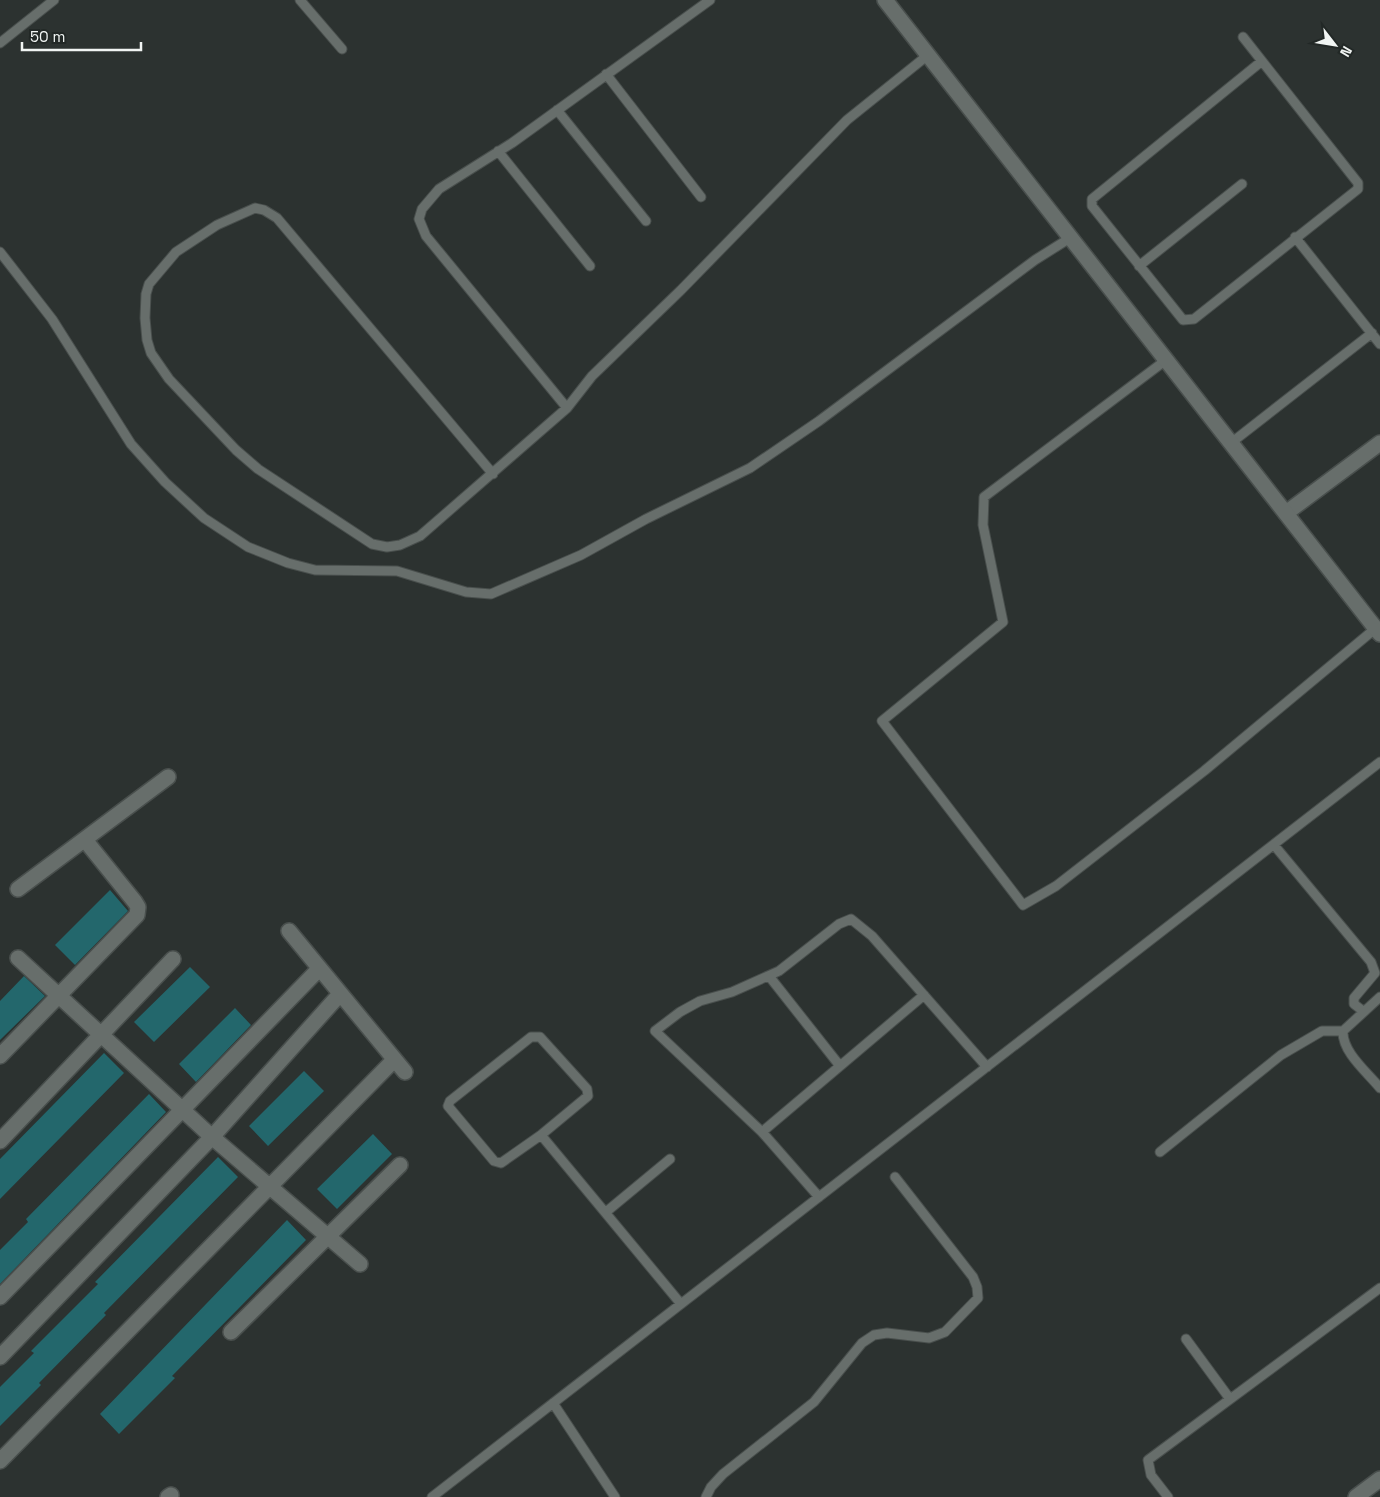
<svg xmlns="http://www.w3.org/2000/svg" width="1380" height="1497" font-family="'Space Grotesk',sans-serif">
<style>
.building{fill:#23676c}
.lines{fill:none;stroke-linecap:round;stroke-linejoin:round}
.service-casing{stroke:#494f4d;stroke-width:11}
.minor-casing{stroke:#494f4d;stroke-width:18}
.tertiary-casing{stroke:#494f4d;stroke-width:18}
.secondary-casing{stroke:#494f4d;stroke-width:18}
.service{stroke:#676e6b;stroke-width:9}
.minor{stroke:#676e6b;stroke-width:15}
.tertiary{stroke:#676e6b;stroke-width:15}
.secondary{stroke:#676e6b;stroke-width:15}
</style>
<rect width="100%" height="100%" fill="#2c3230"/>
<path class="building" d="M 110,890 L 128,911 L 75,965 L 55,945 Z
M 190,967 L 210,987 L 154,1042 L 134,1022 Z
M 24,976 L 45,996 L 0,1040 L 0,1001 Z
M 235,1008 L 251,1025 L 196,1082 L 179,1064 Z
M 104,1053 L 124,1073 L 0,1199 L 0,1159 Z
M 304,1071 L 324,1091 L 268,1146 L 249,1126 Z
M 149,1094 L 166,1112 L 0,1284 L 0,1250 L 28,1222 L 26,1219 Z
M 373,1134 L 392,1154 L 337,1209 L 317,1189 Z
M 218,1157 L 238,1177 L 104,1313 L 106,1315 L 39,1383 L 41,1385 L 0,1426 L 0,1387 L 34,1353 L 31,1351 L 98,1284 L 95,1282 Z
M 287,1220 L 306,1240 L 172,1376 L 175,1378 L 119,1434 L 100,1414 Z"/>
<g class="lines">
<defs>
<path id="service" d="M 300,0 L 342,49
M 1243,37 L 1358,183 L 1358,189 L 1194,319 L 1183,320 L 1092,206 L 1092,199 L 1262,61
M 0,43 L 54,0
M 606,74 L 701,197
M 557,110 L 646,221
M 498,151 L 590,266
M 1295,237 L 1380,344
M 0,252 L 52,319 L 131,444 L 165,482 L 204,518 L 248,547 L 288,563 L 315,570 L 397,571 L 466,592 L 491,594 L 581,555 L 646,519 L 750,468 L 819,421 L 1035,260 L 1070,238
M 1139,266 L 1242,184
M 1166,360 L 984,497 L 983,525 L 1003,622 L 882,721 L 1023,905 L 1056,886 L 1204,771 L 1376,628
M 567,408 L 426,236 L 419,219 L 422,209 L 439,189 L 512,143 L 710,0
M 1231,443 L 1372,333
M 493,474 L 277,218 L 264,210 L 255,208 L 217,225 L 176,252 L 149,284 L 146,294 L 145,318 L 147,340 L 151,353 L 169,379 L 236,450 L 258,469 L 372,544 L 387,547 L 400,545 L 420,536 L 567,408 L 592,376 L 681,290 L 847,120 L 928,55
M 1274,845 L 1371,962 L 1375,973 L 1354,998 L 1354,1004 L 1363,1011
M 769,976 L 840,1066
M 1380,997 L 1343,1031 C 1342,1052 1367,1072 1380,1088
M 531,1037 L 540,1037 L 587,1089 L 588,1096 L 541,1135 L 501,1163 L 494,1161 L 448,1106 L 450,1101 Z
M 762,1132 L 924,995
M 541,1135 L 681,1304
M 1160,1152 L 1281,1055 L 1322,1031 L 1343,1031
M 819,1197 L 762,1132 L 655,1031 L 680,1012 L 700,1001 L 732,992 L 779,971 L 839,924 L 851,919 L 872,936 L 987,1067
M 606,1212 L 670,1159
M 1186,1339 L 1230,1399
M 553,1403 L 615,1497
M 432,1497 L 1380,762
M 706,1497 L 711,1487 L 723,1474 L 814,1402 L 862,1343 L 874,1335 L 887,1333 L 929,1338 L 945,1332 L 978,1298 L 977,1287 L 973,1277 L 895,1177
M 1168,1497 L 1151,1475 L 1148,1460 L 1380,1288"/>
<path id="minor" d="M 1286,513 L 1380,443
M 18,889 L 168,777
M 289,931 L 405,1072
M 18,958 L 212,1137 L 360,1264
M 0,1056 L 137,915 L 138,907 L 135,902 L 85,840
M 0,1141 L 173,959
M 0,1297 L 319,969
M 231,1332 L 400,1165
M 0,1357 L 212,1137 L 340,994
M 0,1461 L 394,1060
M 168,1497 L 171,1495"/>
<path id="tertiary" d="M 1356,1497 L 1380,1479"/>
<path id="secondary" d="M 885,0 L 1380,634"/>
</defs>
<use href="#service" class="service-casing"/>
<use href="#minor" class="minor-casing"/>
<use href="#tertiary" class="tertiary-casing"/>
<use href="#secondary" class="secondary-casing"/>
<use href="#service" class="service"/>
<use href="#minor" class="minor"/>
<use href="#tertiary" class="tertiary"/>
<use href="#secondary" class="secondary"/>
</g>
<g transform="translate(1335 45) rotate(121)" stroke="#222826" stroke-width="4" paint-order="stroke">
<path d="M0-4L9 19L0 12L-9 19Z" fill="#f1f5f3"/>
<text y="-8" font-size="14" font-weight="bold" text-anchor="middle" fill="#f1f5f3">N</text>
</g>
<path d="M22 42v8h119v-8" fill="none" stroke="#f1f5f3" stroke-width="2.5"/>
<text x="30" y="42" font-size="15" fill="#f1f5f3" stroke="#222826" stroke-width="4" paint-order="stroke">50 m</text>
</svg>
